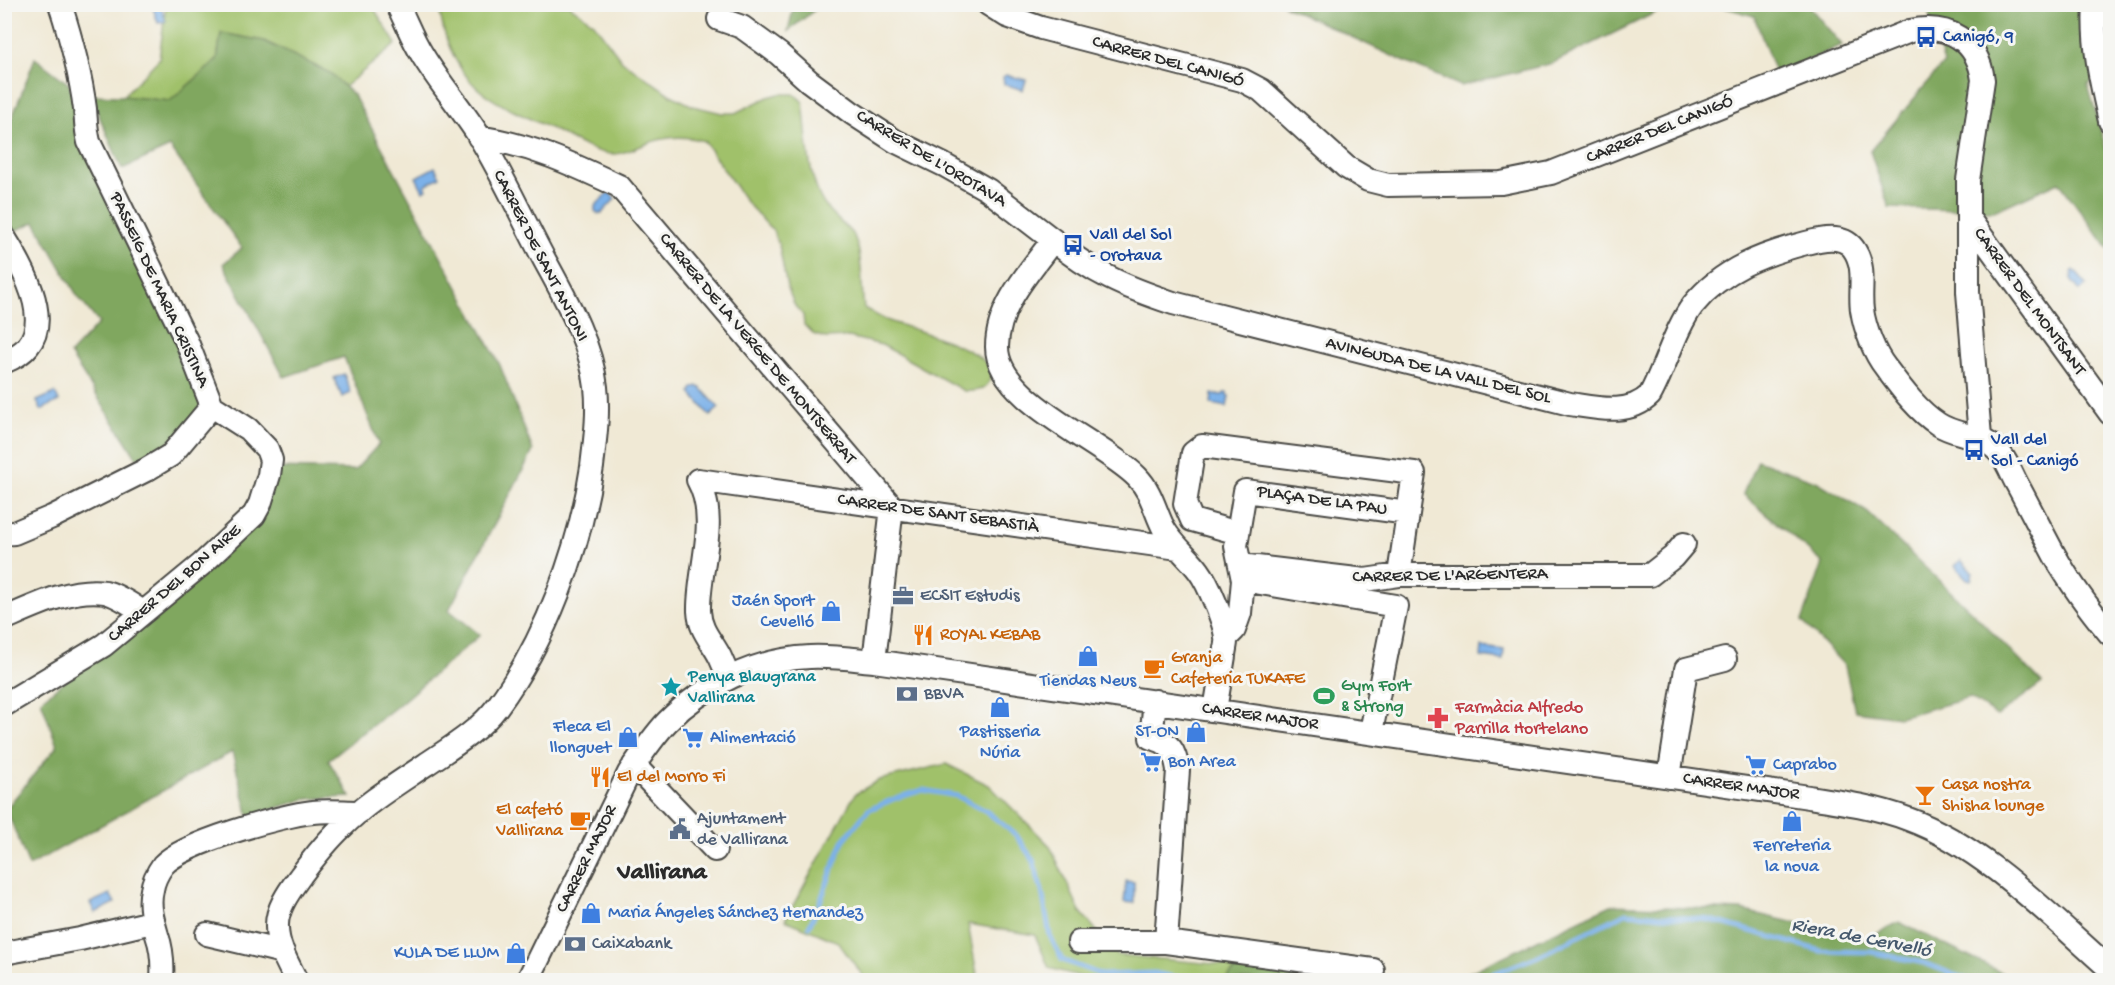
<svg xmlns="http://www.w3.org/2000/svg" width="2115" height="985" font-family="'Gochi Hand',sans-serif">
<style>
.green{fill:#a0c16a;stroke:#66764a;stroke-width:1.5}
.forest{fill:#80a75e;stroke:#566944;stroke-width:1.5}
.water{fill:#7bb1e9;stroke:#536e8a;stroke-width:1.5}
.lines{fill:none;stroke-linecap:round;stroke-linejoin:round}
.stream{stroke:#7bb1e9;stroke-width:5}
.minor-casing{stroke:#494844;stroke-width:26}
.minor{stroke:#fff;stroke-width:22}
.labels{text-anchor:middle;dominant-baseline:central;stroke-width:6;stroke-linejoin:round;paint-order:stroke}
.transit-label{font-size:18px;fill:#164399;stroke:#f6f6f2;text-anchor:start}
.street-label{font-size:18px;fill:#2b2b2b;stroke:#f6f6f2}
.service-label{font-size:18px;fill:#4e5e75;stroke:#f6f6f2;text-anchor:start}
.shop-label{font-size:18px;fill:#366cbe;stroke:#f6f6f2;text-anchor:end}
.food-label{font-size:18px;fill:#c56008;stroke:#f6f6f2;text-anchor:start}
.culture-label{font-size:18px;fill:#0d838f;stroke:#f6f6f2;text-anchor:start}
.leisure-label{font-size:18px;fill:#27864d;stroke:#f6f6f2;text-anchor:start}
.health-label{font-size:18px;fill:#be3a42;stroke:#f6f6f2;text-anchor:start}
.water-label{font-size:20px;font-style:italic;fill:#475a6e;stroke:#f6f6f2}
.district-label{font-size:24px;font-weight:bold;fill:#2b2b2b;stroke:#f6f6f2}
</style>
<rect width="100%" height="100%" fill="#f6f6f2"/>
<filter id="ink" filterUnits="userSpaceOnUse"><feTurbulence type="fractalNoise" baseFrequency=".0167" numOctaves="2"/><feDisplacementMap in="SourceGraphic" scale="12" xChannelSelector="R" yChannelSelector="G"/><feConvolveMatrix kernelMatrix="1 2 1 2 8 2 1 2 1" color-interpolation-filters="sRGB"/></filter>
<filter id="wash" filterUnits="userSpaceOnUse"><feTurbulence type="fractalNoise" baseFrequency=".008" numOctaves="4" result="noise"/><feDisplacementMap in="SourceGraphic" scale="24" xChannelSelector="R" yChannelSelector="G"/><feGaussianBlur stdDeviation="1.35" result="paint"/><feColorMatrix in="noise" values="0 0 0 0 0 0 0 0 0 0 0 0 0 0 0 0 0 1.4 0 .05"/><feComposite in="paint" operator="in"/></filter>
<g filter="url(#wash)">
<rect width="100%" height="100%" fill="#f0e9d5"/>
<path class="green" d="M 166,5 L 372,5 L 396,44 L 344,87 L 330,73 L 264,41 L 221,33 L 217,60 L 170,101 L 123,96 L 159,59 Z
M 439,5 L 569,5 L 594,23 L 622,61 L 671,95 L 693,106 L 722,113 L 735,113 L 768,97 L 779,94 L 794,94 L 803,102 C 807,132 807,169 820,197 C 827,213 843,222 853,235 C 863,249 861,290 864,308 C 872,312 880,318 889,321 C 905,328 1017,354 986,386 C 980,392 971,391 964,391 L 882,345 L 849,337 L 825,338 L 813,334 L 804,325 L 803,315 L 795,306 L 787,287 L 779,245 L 773,231 L 747,203 L 704,141 C 684,135 665,136 646,144 C 636,148 626,153 615,154 C 597,155 568,138 552,129 C 530,119 493,103 476,87 C 454,66 442,34 439,5 Z
M 946,764 L 989,785 L 1050,846 L 1080,911 L 1117,955 L 1238,966 L 1226,980 L 1093,980 L 1049,968 L 1035,935 L 968,924 L 978,980 L 866,980 L 838,942 L 785,920 L 855,794 L 879,780 Z"/>
<path class="forest" d="M 794,5 L 794,4 L 821,5 L 788,31 Z
M 1283,5 L 1671,5 L 1553,63 L 1461,86 L 1403,61 Z
M 1716,5 L 1808,5 L 1842,45 L 1776,75 L 1754,16 Z
M 1926,5 L 2110,5 L 2110,65 L 2088,85 L 2110,163 L 2110,251 L 2059,182 L 1994,211 L 1889,208 L 1870,151 L 1944,63 Z
M 221,33 L 264,41 L 330,73 L 354,96 L 500,365 L 533,451 L 449,610 L 480,635 L 396,707 L 328,760 L 351,797 L 305,799 L 249,817 L 232,752 L 29,866 L 6,809 L 57,746 L 41,700 L 144,617 L 259,514 L 273,468 L 355,470 L 379,444 L 344,357 L 284,377 L 223,264 L 242,248 L 170,147 L 122,169 L 90,95 L 123,96 L 170,101 L 217,60 Z
M 35,58 L 69,84 L 83,130 L 191,350 L 202,411 L 143,468 L 70,354 L 99,323 L 78,297 L 35,222 L 5,235 L 4,139 Z
M 1757,460 L 1818,482 L 1867,512 L 1971,611 L 2042,683 L 1997,716 L 1970,698 L 1899,717 L 1855,711 L 1845,666 L 1802,621 L 1823,563 L 1743,494 Z
M 1611,905 L 1741,910 L 1865,940 L 1899,922 L 2004,974 L 2000,980 L 1454,980 Z
M 1238,966 L 1390,980 L 1226,980 Z"/>
<path class="water" d="M 152,5 L 160,5 L 166,21 L 158,23 Z
M 1006,75 L 1026,80 L 1023,90 L 1004,84 L 1003,77 Z
M 435,167 L 440,177 L 425,185 L 427,189 L 423,191 L 416,177 Z
M 609,192 L 615,199 L 602,213 L 598,214 L 595,211 L 595,206 Z
M 2074,270 L 2087,285 L 2080,291 L 2071,280 L 2072,272 Z
M 344,374 L 351,393 L 342,397 L 334,378 Z
M 697,386 L 701,388 L 719,408 L 710,416 L 691,393 L 692,389 Z
M 55,393 L 59,401 L 41,410 L 37,401 Z
M 1224,393 L 1227,393 L 1227,396 L 1229,396 L 1227,407 L 1211,404 L 1212,394 L 1223,395 Z
M 1961,560 L 1973,573 L 1971,580 L 1967,579 L 1955,566 Z
M 1482,647 L 1504,650 L 1503,660 L 1481,657 Z
M 1126,881 L 1134,882 L 1134,903 L 1124,902 Z
M 110,894 L 115,903 L 95,913 L 90,903 Z"/>
<g class="lines">
<path class="stream" d="M 809,926 L 817,910 L 843,841 L 868,810 L 896,798 L 923,790 L 957,796 L 986,811 L 1016,835 L 1033,860 L 1042,891 L 1050,936 L 1062,960 L 1102,975 L 1154,973 L 1189,980
M 1477,980 L 1536,957 L 1626,913 L 1711,920 L 1821,951 L 1871,952 L 1924,963 L 1968,980"/>
</g>
</g>
<g filter="url(#ink)">
<g class="lines">
<defs>
<path id="minor" d="M 988,4 L 1007,16 L 1041,28 L 1242,80 L 1261,90 L 1346,167 L 1368,180 L 1388,185 L 1501,183 L 1551,173 L 1910,31 C 1948,23 1978,40 1983,80 L 1968,180 L 1968,292 L 1980,437
M 2095,4 C 2092,44 2101,82 2110,121
M 719,19 L 742,27 L 779,54 L 809,81 L 852,113 L 895,141 L 944,165 L 988,190 L 1053,240
M 479,137 C 534,146 570,163 619,186 L 892,507 L 874,661
M 1969,219 L 2110,413
M 4,237 C 21,264 52,317 28,346 C 22,354 12,358 4,362
M 698,480 L 1178,548
M 698,480 C 720,520 698,569 699,611 C 700,631 712,641 720,657 C 723,663 726,671 728,678
M 1238,533 L 1192,520 L 1185,504 L 1193,453 L 1202,446 L 1414,473 L 1399,575
M 4,534 L 14,533 L 52,517 L 146,470 L 171,455 L 212,406 L 187,342 L 89,142 C 86,130 86,121 85,109 C 81,78 70,35 60,4
M 1240,565 L 1365,580 L 1399,575 L 1650,575 L 1673,557 L 1684,544
M 1243,580 L 1396,606 L 1371,732
M 4,619 C 34,606 72,587 105,592 C 118,595 132,605 143,612
M 1226,638 L 1234,630 L 1240,613 L 1243,580 L 1236,546 L 1245,491 L 1408,513
M 1155,701 L 1151,738 C 1171,742 1175,752 1178,770 L 1166,942
M 4,705 L 104,645 L 202,564 L 254,515 L 260,504 L 269,475 L 271,460 L 267,449 L 248,429 L 212,406
M 1215,710 C 1218,692 1221,674 1224,656 C 1224,651 1227,643 1226,638 C 1225,623 1208,583 1199,571 C 1188,556 1173,545 1164,529 C 1155,512 1152,492 1137,477 C 1103,442 997,401 997,347 C 997,306 1030,271 1053,240 C 1092,273 1125,287 1173,303 L 1570,404 C 1597,408 1629,416 1650,395 C 1665,368 1675,329 1693,305 C 1722,269 1764,254 1806,243 C 1821,239 1842,234 1853,248 C 1867,267 1859,289 1862,310 C 1865,329 1874,353 1886,368 C 1901,388 1917,410 1938,424 C 1959,438 1985,432 2002,456 C 2008,464 2012,475 2017,484 C 2030,508 2042,532 2055,556 C 2070,583 2090,610 2110,634
M 634,765 L 715,850
M 1669,777 L 1686,669 L 1725,659
M 207,934 L 283,952
M 1079,942 L 1166,942 L 1373,970
M 4,953 L 80,939 L 152,922
M 162,980 C 163,966 162,949 157,935 C 153,921 148,905 152,890 C 153,882 158,872 163,865 C 183,843 282,815 313,812 C 328,810 344,812 359,812
M 296,980 C 288,964 277,946 277,927 C 276,908 291,889 301,875 C 313,859 327,841 342,827 C 366,803 397,784 425,765 C 450,748 479,731 497,707 C 546,641 580,548 592,467 C 595,440 599,414 596,387 C 591,342 565,298 544,259 C 522,218 503,175 479,136 C 462,109 440,84 423,56 C 412,39 406,21 397,4
M 528,980 L 629,773 C 641,755 652,738 667,722 C 703,685 758,659 810,657 C 832,656 853,659 874,661 L 1809,797 C 1842,802 1876,807 1908,819 C 1983,846 2051,917 2110,969"/>
</defs>
<use href="#minor" class="minor-casing"/>
<use href="#minor" class="minor"/>
</g>
</g>
<defs>
<symbol id="bus-bare" viewBox="-9 -9 18 18"><path d="M-5-6H5V4H4V6H2V4H-2V6H-4V4H-5ZM-3.5-4V0h7V-4ZM-3.5 1.2v1.5H-2V1.2ZM2 1.2v1.5H3.5V1.2Z" fill="#1a4fb4" stroke="#f6f6f2" stroke-width="2.5" paint-order="stroke"/></symbol>
<symbol id="office-bare" viewBox="-9 -9 18 18"><path d="M-6-3h4V-5.5h4V-3h4V5H-6ZM-1-4.5V-3h2v-1.5ZM-6 0V1H6V0Z" fill="#5c6f8a" stroke="#f6f6f2" stroke-width="2.5" paint-order="stroke"/></symbol>
<symbol id="shop-bare" viewBox="-9 -9 18 18"><path d="M-5-2.5h2.3a2.7 3.5 0 0 1 5.4 0H5L5.5 6h-11ZM-1.5-2.5h3a1.5 2.3 0 0 0-3 0Z" fill="#3f7fe0" stroke="#f6f6f2" stroke-width="2.5" paint-order="stroke"/></symbol>
<symbol id="restaurant-bare" viewBox="-9 -9 18 18"><path d="M-5-6h1v4h1v-4h1v4h1v-4h1v5L-1.5 .5V6h-2V.5L-5-1ZM5-6V6H3V1.5H1.5Q1.5-4 5-6Z" fill="#e8710a" stroke="#f6f6f2" stroke-width="2.5" paint-order="stroke"/></symbol>
<symbol id="cafe-bare" viewBox="-9 -9 18 18"><path d="M-5.5-4.5H6V0H3Q3 3.5 0 3.5H-2.5Q-5.5 3.5-5.5 0ZM3-3.2v2h1.7v-2ZM-6 4.5H4V6H-6Z" fill="#e8710a" stroke="#f6f6f2" stroke-width="2.5" paint-order="stroke"/></symbol>
<symbol id="sight-bare" viewBox="-9 -9 18 18"><path d="M0-6L1.8-2.2L6-1.7L2.9 1.2L3.7 5.4L0 3.3L-3.7 5.4L-2.9 1.2L-6-1.7L-1.8-2.2Z" fill="#0f9aa8" stroke="#f6f6f2" stroke-width="2.5" paint-order="stroke"/></symbol>
<symbol id="bank-bare" viewBox="-9 -9 18 18"><path d="M-6-4H6V4H-6ZM0-2.3a2.3 2.3 0 1 0 0 4.6a2.3 2.3 0 1 0 0-4.6Z" fill="#5c6f8a" stroke="#f6f6f2" stroke-width="2.5" paint-order="stroke"/></symbol>
<symbol id="stadium-bare" viewBox="-9 -9 18 18"><path d="M0-5a6.5 5 0 1 0 0 10a6.5 5 0 1 0 0-10ZM-3.5-1.8h7v3.6h-7Z" fill="#2e9e5b" stroke="#f6f6f2" stroke-width="2.5" paint-order="stroke"/></symbol>
<symbol id="pharmacy-bare" viewBox="-9 -9 18 18"><path d="M-2-6h4v4h4v4h-4v4h-4v-4h-4v-4h4Z" fill="#e0444e" stroke="#f6f6f2" stroke-width="2.5" paint-order="stroke"/></symbol>
<symbol id="supermarket-bare" viewBox="-9 -9 18 18"><path d="M-6-5.5h2.5l.6 2H6L4.5 2H-2.5L-4.4-4H-6ZM-1.5 3.2a1.3 1.3 0 1 0 .1 0ZM3 3.2a1.3 1.3 0 1 0 .1 0Z" fill="#3f7fe0" stroke="#f6f6f2" stroke-width="2.5" paint-order="stroke"/></symbol>
<symbol id="bar-bare" viewBox="-9 -9 18 18"><path d="M-6-5H6L.8 .8V4.5H3.5V6h-7V4.5H-.8V.8Z" fill="#e8710a" stroke="#f6f6f2" stroke-width="2.5" paint-order="stroke"/></symbol>
<symbol id="civic-bare" viewBox="-9 -9 18 18"><path d="M-.6-6.5H3V-4.5H.6V-3L4-1V1h2V6H-6V1h2V-1L-.6-3ZM-1.2 2.5V6h2.4V2.5Z" fill="#5c6f8a" stroke="#f6f6f2" stroke-width="2.5" paint-order="stroke"/></symbol>
</defs>
<g fill-rule="evenodd">
<use href="#bus-bare" x="1911" y="22" width="30" height="30"/>
<use href="#bus-bare" x="1058" y="230" width="30" height="30"/>
<use href="#bus-bare" x="1959" y="435" width="30" height="30"/>
<use href="#office-bare" x="888" y="581" width="30" height="30"/>
<use href="#shop-bare" x="816" y="596" width="30" height="30"/>
<use href="#restaurant-bare" x="908" y="620" width="30" height="30"/>
<use href="#shop-bare" x="1073" y="641" width="30" height="30"/>
<use href="#cafe-bare" x="1139" y="653" width="30" height="30"/>
<use href="#sight-bare" x="656" y="672" width="30" height="30"/>
<use href="#bank-bare" x="892" y="679" width="30" height="30"/>
<use href="#stadium-bare" x="1309" y="681" width="30" height="30"/>
<use href="#shop-bare" x="985" y="692" width="30" height="30"/>
<use href="#pharmacy-bare" x="1423" y="703" width="30" height="30"/>
<use href="#shop-bare" x="1181" y="717" width="30" height="30"/>
<use href="#shop-bare" x="613" y="722" width="30" height="30"/>
<use href="#supermarket-bare" x="678" y="723" width="30" height="30"/>
<use href="#supermarket-bare" x="1136" y="747" width="30" height="30"/>
<use href="#supermarket-bare" x="1741" y="750" width="30" height="30"/>
<use href="#restaurant-bare" x="585" y="762" width="30" height="30"/>
<use href="#bar-bare" x="1910" y="780" width="30" height="30"/>
<use href="#cafe-bare" x="565" y="805" width="30" height="30"/>
<use href="#shop-bare" x="1777" y="806" width="30" height="30"/>
<use href="#civic-bare" x="665" y="814" width="30" height="30"/>
<use href="#shop-bare" x="576" y="898" width="30" height="30"/>
<use href="#bank-bare" x="560" y="929" width="30" height="30"/>
<use href="#shop-bare" x="501" y="938" width="30" height="30"/>
</g>
<g class="labels">
<g class="transit-label">
<text x="1943" y="37">Canigó, 9</text>
<text x="1090" y="235">Vall del Sol<tspan x="1090" dy="21">- Orotava</tspan></text>
<text x="1991" y="440">Vall del<tspan x="1991" dy="21">Sol - Canigó</tspan></text>
</g>
<g class="street-label">
<text transform="translate(1168 62) rotate(15)">CARRER DEL CANIGÓ</text>
<text transform="translate(1660 130) rotate(-22)">CARRER DEL CANIGÓ</text>
<text transform="translate(931 159) rotate(31)">CARRER DE L'OROTAVA</text>
<text transform="translate(540 256) rotate(63)">CARRER DE SANT ANTONI</text>
<text transform="translate(159 290) rotate(65)">PASSEIG DE MARIA CRISTINA</text>
<text transform="translate(2029 302) rotate(54)">CARRER DEL MONTSANT</text>
<text transform="translate(757 349) rotate(50)">CARRER DE LA VERGE DE MONTSERRAT</text>
<text transform="translate(1438 371) rotate(14)">AVINGUDA DE LA VALL DEL SOL</text>
<text transform="translate(1322 501) rotate(8)">PLAÇA DE LA PAU</text>
<text transform="translate(938 514) rotate(8)">CARRER DE SANT SEBASTIÀ</text>
<text transform="translate(1450 576) rotate(-1)">CARRER DE L'ARGENTERA</text>
<text transform="translate(175 584) rotate(-41)">CARRER DEL BON AIRE</text>
<text transform="translate(1260 717) rotate(8)">CARRER MAJOR</text>
<text transform="translate(1741 787) rotate(8)">CARRER MAJOR</text>
<text transform="translate(587 859) rotate(-64)">CARRER MAJOR</text>
</g>
<g class="service-label">
<text x="920" y="596">ECSIT Estudis</text>
<text x="924" y="694">BBVA</text>
<text x="697" y="819">Ajuntament<tspan x="697" dy="21">de Vallirana</tspan></text>
<text x="592" y="944">Caixabank</text>
</g>
<g class="shop-label">
<text x="814" y="601">Jaén Sport<tspan x="814" dy="21">Cevelló</tspan></text>
<text x="1088" y="681" text-anchor="middle">Tiendas Neus</text>
<text x="611" y="727">Fleca El<tspan x="611" dy="21">llonguet</tspan></text>
<text x="1000" y="732" text-anchor="middle">Pastisseria<tspan x="1000" dy="21">Núria</tspan></text>
<text x="1179" y="732">ST-ON</text>
<text x="710" y="738" text-anchor="start">Alimentació</text>
<text x="1168" y="762" text-anchor="start">Bon Area</text>
<text x="1773" y="765" text-anchor="start">Caprabo</text>
<text x="1792" y="846" text-anchor="middle">Ferreteria<tspan x="1792" dy="21">la nova</tspan></text>
<text x="608" y="913" text-anchor="start">Maria Ángeles Sánchez Hernandez</text>
<text x="499" y="953">KULA DE LLUM</text>
</g>
<g class="food-label">
<text x="940" y="635">ROYAL KEBAB</text>
<text x="1171" y="658">Granja<tspan x="1171" dy="21">Cafeteria TUKAFE</tspan></text>
<text x="617" y="777">El del Morro Fi</text>
<text x="1942" y="785">Casa nostra<tspan x="1942" dy="21">Shisha lounge</tspan></text>
<text x="563" y="810" text-anchor="end">El cafetó<tspan x="563" dy="21">Vallirana</tspan></text>
</g>
<g class="culture-label">
<text x="688" y="677">Penya Blaugrana<tspan x="688" dy="21">Vallirana</tspan></text>
</g>
<g class="leisure-label">
<text x="1341" y="686">Gym Fort<tspan x="1341" dy="21">&amp; Strong</tspan></text>
</g>
<g class="health-label">
<text x="1455" y="708">Farmàcia Alfredo<tspan x="1455" dy="21">Parrilla Hortelano</tspan></text>
</g>
<g class="water-label">
<text transform="translate(1861 939) rotate(11)">Riera de Cervelló</text>
</g>
<g class="district-label">
<text x="662" y="873">Vallirana</text>
</g>
</g>
<rect width="2115" height="985" fill="none" stroke="#f6f6f2" stroke-width="24"/>
</svg>
